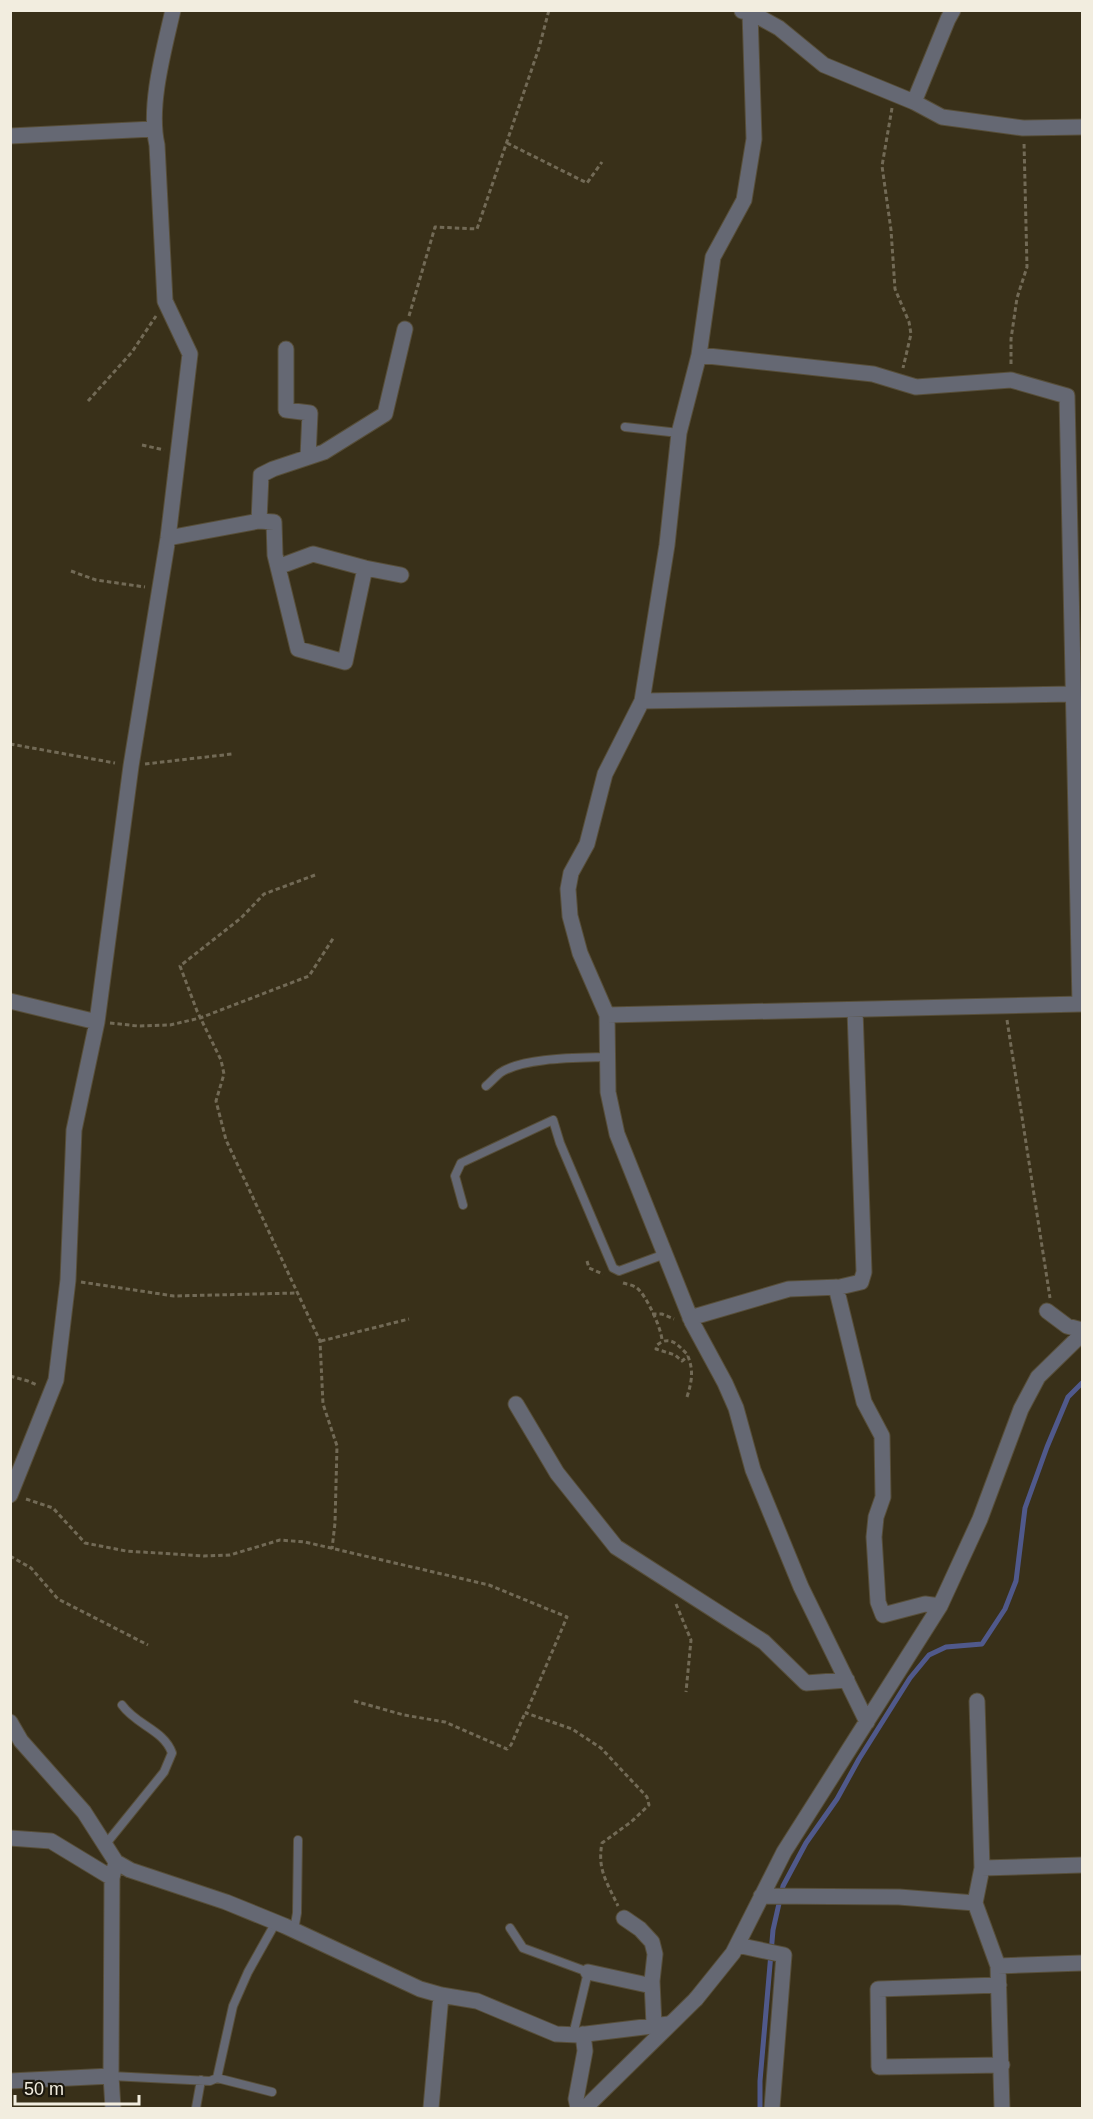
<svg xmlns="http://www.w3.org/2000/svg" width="1093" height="2119" font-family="Arial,sans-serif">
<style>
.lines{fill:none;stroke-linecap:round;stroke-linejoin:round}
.stream{stroke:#50598b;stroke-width:5}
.service-casing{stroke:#574e39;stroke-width:10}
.minor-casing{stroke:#574e39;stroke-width:17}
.tertiary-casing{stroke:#574e39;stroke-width:17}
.path{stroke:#726a56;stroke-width:3;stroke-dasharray:4.5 3;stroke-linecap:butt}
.service{stroke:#656873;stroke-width:8}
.minor{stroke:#656873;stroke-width:15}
.tertiary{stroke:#656873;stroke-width:15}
</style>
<rect width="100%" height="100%" fill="#393019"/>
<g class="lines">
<path class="stream" d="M 760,2108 L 760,2081 L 773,1930 L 783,1886 L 806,1843 L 837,1799 L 859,1759 L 910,1678 L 929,1655 L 946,1647 L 982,1644 L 1005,1609 L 1016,1581 L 1025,1508 L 1047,1447 L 1068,1397 L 1082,1383"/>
<defs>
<path id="service" d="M 625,427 L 679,433
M 486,1086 C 491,1082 495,1077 500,1073 C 523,1057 580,1058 608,1057
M 463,1205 L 455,1176 L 461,1163 L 553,1120 L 560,1143 L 613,1268 L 619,1271 L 665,1254
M 105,1845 L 164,1772 L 172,1753 C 164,1730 136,1725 122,1705
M 510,1928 L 523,1948 L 588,1972 L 573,2035
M 294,1930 L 297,1913 L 298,1840
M 111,2076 L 210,2081 L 217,2078 L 233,2006 L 248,1972 L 276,1922
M 217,2078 L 272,2092
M 196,2108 L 201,2080"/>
<path id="minor" d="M 742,11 L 750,12 L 779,28 L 824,65 L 914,102 L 942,117 L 1023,128 L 1082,127
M 750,12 L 754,139 L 744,200 L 713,257 L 699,355 L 679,433 L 667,545 L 642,701 L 605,774 L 587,844 L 571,873 L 568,889 L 570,916 L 580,953 L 607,1015 L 608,1092 L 617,1134 L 692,1322 L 725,1383 L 736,1408 L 753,1470 L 801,1587 L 867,1722
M 914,102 L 948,19 L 953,10
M 10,136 L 153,129
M 286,349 L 286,410 L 310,413 L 308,457
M 699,355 L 873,374 L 916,387 L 1011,380 L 1067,396 L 1080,1004
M 259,521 L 274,522 L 275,555 L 298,649 L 345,662 L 365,568
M 168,538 L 259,521 L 261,475 L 273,469 L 324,452 L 385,414 L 405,329
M 278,567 L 313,554 L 365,568 L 401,575
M 642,701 L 1073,694
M 10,1001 L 97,1022
M 607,1015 L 1082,1004
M 836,1287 L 864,1402 L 882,1436 L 883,1497 L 876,1517 L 874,1537 L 878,1602 L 883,1615 L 925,1604 L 940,1606
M 1047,1311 L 1067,1326 L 1082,1330
M 690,1318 L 789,1289 L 840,1287 L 861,1282 L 864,1272 L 855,1010
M 516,1404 L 557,1473 L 616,1547 L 764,1642 L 806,1683 L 847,1680
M 10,1495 L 56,1380 L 68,1280 L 74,1130 L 97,1022 L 131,766 L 168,538 L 190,354 L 165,301 L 157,145 C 148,106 164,50 173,10
M 10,1722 L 21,1741 L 84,1812 L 116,1862 L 130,1870 L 226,1902 L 285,1926 L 420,1989 L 441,1995 L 477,2001 L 556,2034 L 578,2035 L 669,2024
M 10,1838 L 51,1841 L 112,1878
M 982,1868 L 1082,1865
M 761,1896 L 899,1897 L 975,1903 L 998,1966 L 1002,2108
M 975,1903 L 982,1868 L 977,1701
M 624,1918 L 640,1929 L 652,1942 L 655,1954 L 652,1981 L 654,2025
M 737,1945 L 784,1955 L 772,2108
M 998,1966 L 1082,1963
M 588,1972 L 652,1986
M 999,1985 L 878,1989 L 879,2067 L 1002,2065
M 696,1999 L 733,1953 L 784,1852 L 940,1606 L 980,1519 L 1021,1409 L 1038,1377 L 1082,1334
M 10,2081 L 111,2076
M 113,2108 L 111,2076 L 112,1878 L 116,1862
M 431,2108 L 441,1995
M 578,2108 L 576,2099 L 585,2051 L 583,2034"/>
<path id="tertiary" d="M 585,2108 L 696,1999"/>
</defs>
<use href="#service" class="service-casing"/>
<use href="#minor" class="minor-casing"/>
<use href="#tertiary" class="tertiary-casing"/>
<path class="path" d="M 892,108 L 882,166 L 891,230 L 895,289 L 909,322 L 911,334 L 903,368
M 507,143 L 587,183 L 602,162
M 409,316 L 435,227 L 477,229 L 539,48 L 549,10
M 1011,364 L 1011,339 L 1017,298 L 1027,267 L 1024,142
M 88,401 L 132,352 L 156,316
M 142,445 L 164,450
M 71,571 L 96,580 L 145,587
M 10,744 L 115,763
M 145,764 L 232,754
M 315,875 L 264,894 L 241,918 L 180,966 L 197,1011 L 221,1060 L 224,1074 L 216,1101 L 226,1140 L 320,1341 L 323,1404 L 337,1446 L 335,1523 L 332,1549
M 1007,1020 L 1050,1298
M 110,1023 L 138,1026 L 170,1025 L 200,1018 L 309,976 L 334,937
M 587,1261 L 589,1268 L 603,1274
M 81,1282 L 174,1296 L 297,1293
M 623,1283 C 626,1284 633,1285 637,1288 C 646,1295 662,1329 662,1341
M 652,1314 L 662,1314 L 674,1319
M 321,1341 L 409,1319
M 10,1376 L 28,1381 L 37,1385
M 687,1397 C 692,1381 694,1370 687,1354 C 677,1344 670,1335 657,1345 L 656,1349 L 675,1355 L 682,1361 L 688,1356
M 26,1499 L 53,1508 L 85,1543 L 126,1551 L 204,1556 L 230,1555 L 280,1540 L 305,1542 L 489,1585 L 567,1617 L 526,1713 L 572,1729 L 601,1748 L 647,1797 L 649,1805 L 631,1822 L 602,1843 C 597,1870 607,1882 618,1906
M 10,1556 L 31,1568 L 58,1599 L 148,1645
M 676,1604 L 691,1640 L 686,1692
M 354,1701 L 404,1715 L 445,1722 L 507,1749 L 511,1745 L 525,1713"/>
<use href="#service" class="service"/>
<use href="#minor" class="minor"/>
<use href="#tertiary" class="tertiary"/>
</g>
<rect width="1093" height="2119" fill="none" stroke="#f2eddf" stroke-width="24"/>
<path d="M15 2095v9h124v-9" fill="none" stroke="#f2eddf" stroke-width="3"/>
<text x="24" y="2095" font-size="18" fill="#f2eddf" stroke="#1c180e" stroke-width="4.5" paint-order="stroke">50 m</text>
</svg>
